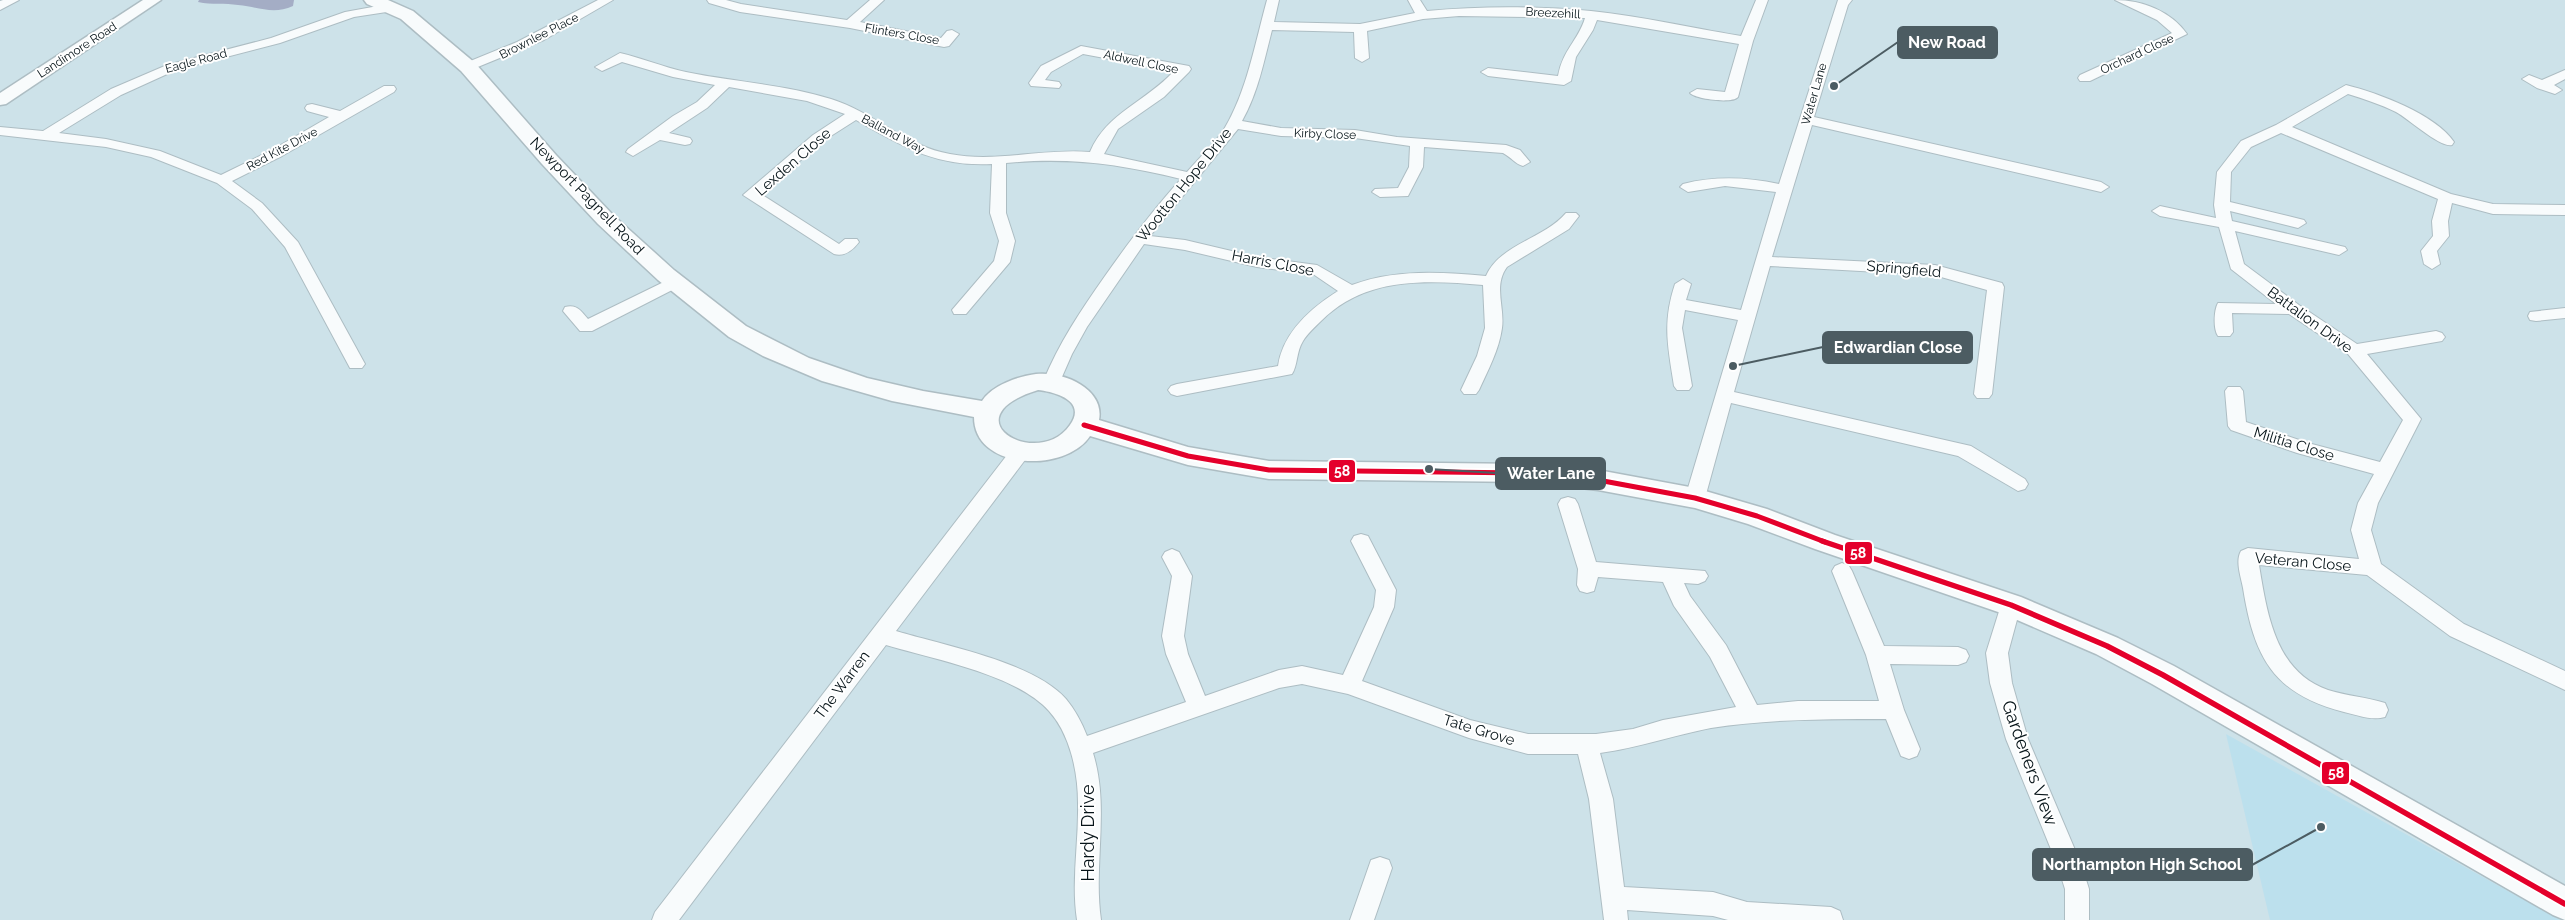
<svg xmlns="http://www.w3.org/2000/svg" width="2565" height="920" font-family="Raleway,sans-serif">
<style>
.built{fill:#bce0ed}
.water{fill:#a4adc5}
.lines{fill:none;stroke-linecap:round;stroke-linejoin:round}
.minor-casing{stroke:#adbdc3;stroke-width:2}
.tertiary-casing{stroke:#adbdc3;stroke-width:3}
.secondary-casing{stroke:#adbdc3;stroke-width:3}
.minor{fill:#f8fbfc;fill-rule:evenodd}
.tertiary{fill:#f8fbfc;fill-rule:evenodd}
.secondary{fill:#f8fbfc;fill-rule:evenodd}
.bus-1-far1-casing{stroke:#fff;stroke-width:9}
.bus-1-casing{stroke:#fff;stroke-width:9}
.bus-1-far1{stroke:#e4002b;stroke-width:5}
.bus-1{stroke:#e4002b;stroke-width:5.5}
.labels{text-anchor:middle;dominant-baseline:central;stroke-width:4;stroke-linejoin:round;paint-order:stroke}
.far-street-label{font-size:12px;fill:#061419;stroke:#fff}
.street-label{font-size:15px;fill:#061419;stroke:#fff}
.near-street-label{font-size:18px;fill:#061419;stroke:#fff}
.leader{fill:none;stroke:#4c5c62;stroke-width:2}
.callout-dot{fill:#4c5c62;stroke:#fff;stroke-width:2}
.callout{fill:#4c5c62;stroke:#4c5c62;stroke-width:2}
.callout-label{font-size:16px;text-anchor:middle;font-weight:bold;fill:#fff}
.line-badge{stroke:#fff;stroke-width:2}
.badge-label{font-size:14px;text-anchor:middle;font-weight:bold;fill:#fff}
</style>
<rect width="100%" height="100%" fill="#cde2e9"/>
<path class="built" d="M 2226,734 L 2560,920 L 2270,920 Z"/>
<path class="water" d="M 199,0 L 294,0 L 293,6 C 273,15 259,7 238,5 C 225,3 212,5 198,2 Z"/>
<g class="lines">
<defs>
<path id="minor" d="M 3,0 L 19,0 L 0,10 L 0,1 Z
M 598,0 L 613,0 L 544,40 L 468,71 L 461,67 L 463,64 L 517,42 Z
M 707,0 L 726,0 L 741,4 L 847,20 L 870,0 L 884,0 L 860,22 L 941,38 L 947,31 L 952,30 L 959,34 L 949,46 L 944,47 L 850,28 L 740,12 L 709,3 Z
M 1267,0 L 1279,0 L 1274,22 L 1360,24 L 1415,13 L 1408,0 L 1420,0 L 1427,11 C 1481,6 1537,6 1591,11 C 1641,16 1692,28 1741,36 L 1756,0 L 1768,0 L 1753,41 L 1738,97 C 1732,104 1696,99 1690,93 L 1697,89 L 1725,92 L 1739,44 L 1597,20 L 1593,30 L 1576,57 L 1571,81 L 1564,85 L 1488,76 L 1481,72 L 1488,68 L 1558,76 C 1563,49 1578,41 1585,18 L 1459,16 L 1423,19 L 1367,31 L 1369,58 L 1362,62 L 1355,58 L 1354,32 L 1272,30 C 1264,61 1258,93 1242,121 L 1281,128 L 1355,130 L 1397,137 L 1506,145 L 1520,150 L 1530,162 L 1523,166 C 1515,164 1511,157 1503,153 L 1424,147 L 1423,167 L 1408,196 L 1380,197 L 1372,192 L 1375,189 L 1398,188 L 1409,167 L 1410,146 L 1355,138 L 1281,136 L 1238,129 L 1150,236 L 1185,240 L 1257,257 L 1317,265 L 1352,285 C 1395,269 1441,272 1486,276 C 1500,244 1544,239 1566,213 L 1576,213 L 1579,216 L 1569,229 L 1507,267 C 1493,286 1505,307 1502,328 C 1499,350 1488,370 1479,390 L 1476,394 L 1464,394 L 1461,390 L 1477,356 L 1485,328 L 1483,285 C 1424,280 1365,277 1321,321 C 1314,328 1307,334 1303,341 C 1296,352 1298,365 1292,374 L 1177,396 L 1171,394 L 1168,390 L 1171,386 L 1177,384 L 1278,366 C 1283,332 1311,308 1338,291 L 1313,274 L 1257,267 L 1185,250 L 1144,244 L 1087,327 L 1072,354 L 1058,386 L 1046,386 L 1043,382 C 1059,343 1081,310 1105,276 C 1129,242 1153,210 1181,179 C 1118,164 1071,157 1006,163 L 1006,213 L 1015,241 L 1010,262 L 966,314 L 954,314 L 952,310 L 994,261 L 999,241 L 990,213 L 992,164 C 935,167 902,146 856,120 L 823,141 L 761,194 L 839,244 L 845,239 L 857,239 L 859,242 C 853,250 845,257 834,254 L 743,195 L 813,135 L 845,114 L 807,101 L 729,87 L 707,108 L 669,133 L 690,138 L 692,141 L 690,144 L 685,145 L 660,140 L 633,156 L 626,152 L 628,149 L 673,116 L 697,102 L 715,85 L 673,77 L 622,62 L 602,71 L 595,67 L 620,53 C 642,58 663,67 686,72 C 734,82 783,84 831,99 C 873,112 907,147 950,154 C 996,163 1044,148 1090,152 C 1107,112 1146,102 1174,71 L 1083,54 L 1051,72 L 1045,80 L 1059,82 L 1061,85 L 1059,88 L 1031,86 L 1029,83 L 1041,66 L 1081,46 L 1189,66 L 1191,69 L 1189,72 L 1164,97 L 1118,129 L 1104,154 L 1187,172 C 1199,158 1213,145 1223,131 C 1247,92 1255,43 1267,0 Z
M 1838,0 L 1852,0 L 1848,5 L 1814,117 L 2101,182 L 2109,187 L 2101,192 L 1812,125 L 1772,257 L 1935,265 L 2002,283 L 2004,287 L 1992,394 L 1989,398 L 1977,398 L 1974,394 L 1987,290 L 1934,275 L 1770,266 L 1734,392 L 1971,446 L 2025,479 L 2028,484 L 2025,489 L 2018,491 L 1958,456 L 1731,403 L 1705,498 L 1702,503 L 1695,505 L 1688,503 L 1685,498 L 1738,320 L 1685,310 L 1682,328 L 1692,386 L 1689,390 L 1677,390 L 1674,386 C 1668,347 1662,323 1675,284 L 1683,279 L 1691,284 L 1686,300 L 1741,310 L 1776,192 L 1725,186 L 1688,192 L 1680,187 L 1683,184 C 1715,176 1746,177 1779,184 Z
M 2115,0 C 2142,0 2171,11 2187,34 L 2090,81 L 2080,81 L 2078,78 L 2080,75 L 2172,33 L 2157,20 Z
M 389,4 L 395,8 L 393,11 L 354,17 L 280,43 L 176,70 L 121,95 L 59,133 L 106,139 L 160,151 L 221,175 L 272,150 L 329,117 L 307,111 L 305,108 L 307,105 L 312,104 L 340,111 L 384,86 L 394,86 L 396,89 L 394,92 L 282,156 L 232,181 L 262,203 L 298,242 L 365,364 L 362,368 L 350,368 L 285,247 L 252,209 L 217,183 L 151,157 L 106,147 L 0,135 L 0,127 L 43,131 L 111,89 L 167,65 L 271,38 L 345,12 Z
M 2565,70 L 2565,79 L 2554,85 L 2562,90 L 2555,94 L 2537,88 L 2522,79 L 2529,75 L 2542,80 Z
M 2346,85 C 2378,93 2435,114 2454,142 L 2452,145 C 2440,148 2409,119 2396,112 C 2380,104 2364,99 2348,94 L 2292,127 L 2451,194 L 2493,204 L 2565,205 L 2565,215 L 2493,214 L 2452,203 L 2448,221 L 2449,236 L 2437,251 L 2440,264 L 2432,269 L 2424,264 L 2421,251 L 2433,236 L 2432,221 L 2438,199 L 2281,133 L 2251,147 L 2231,172 L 2230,202 L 2304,220 L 2306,223 L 2298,228 L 2230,211 L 2232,221 L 2345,247 L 2347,250 L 2339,255 L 2235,231 L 2244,264 L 2299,305 L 2357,344 L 2436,331 L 2442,333 L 2445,337 L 2442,341 L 2367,354 L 2421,419 L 2378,503 L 2371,530 L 2381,564 L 2464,624 L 2565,671 L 2565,690 L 2450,636 L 2367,575 L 2259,565 C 2267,613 2275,672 2328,690 C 2347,696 2366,697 2385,703 L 2388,710 L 2385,717 C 2372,721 2357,715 2344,712 C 2273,694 2254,657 2243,588 C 2241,577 2235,561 2241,551 L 2248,548 L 2359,559 L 2351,530 L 2358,503 L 2374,474 L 2297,453 L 2231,430 L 2228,426 L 2225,391 L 2228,387 L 2240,387 L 2243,391 L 2246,422 L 2308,443 L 2380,462 L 2403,420 L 2348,354 L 2289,314 L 2232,313 L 2233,332 L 2230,336 L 2218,336 C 2213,329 2214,310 2218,303 L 2276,304 L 2231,269 L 2219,227 L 2160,216 L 2152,211 L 2160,206 L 2216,218 L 2214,205 L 2217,172 L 2241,141 L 2276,125 Z
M 674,277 L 680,278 L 682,282 L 680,286 L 592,331 L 580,331 L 563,311 L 565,307 C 577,304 581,311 588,319 Z
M 2565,308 L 2565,318 L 2536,321 L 2530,320 L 2528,316 L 2530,312 Z
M 1021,444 L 1028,446 L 1030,451 L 1028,456 L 896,631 C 942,645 1034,662 1066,699 C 1075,710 1082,723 1087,736 L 1186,702 L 1166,654 L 1162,636 L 1172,576 L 1162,557 L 1165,552 L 1172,549 L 1179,552 L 1192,576 L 1184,636 L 1188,654 L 1205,696 L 1279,670 L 1302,666 L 1343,675 L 1374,607 L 1376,590 L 1351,541 L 1354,536 L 1361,534 L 1368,536 L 1396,590 L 1394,607 L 1362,681 L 1470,720 L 1528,734 L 1596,734 L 1633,729 L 1663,720 L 1736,707 L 1710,657 L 1674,606 L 1663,582 L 1598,577 L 1594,591 L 1587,593 L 1580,591 L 1577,585 L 1578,569 L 1558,504 L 1561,499 L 1568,497 L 1575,499 L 1578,504 L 1596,562 L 1705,571 L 1708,576 L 1705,581 L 1698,584 L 1684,583 L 1690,596 L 1726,645 L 1757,705 L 1798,701 L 1879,701 L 1866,655 L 1832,571 L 1835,566 L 1842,563 L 1849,566 L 1852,571 L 1884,646 L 1958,647 L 1966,650 L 1969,656 L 1966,662 L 1958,665 L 1890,664 L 1904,710 L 1920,749 L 1917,756 L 1909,759 L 1901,756 L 1886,719 C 1827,719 1769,719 1711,728 C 1674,735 1638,748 1600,753 L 1613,799 L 1624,887 L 1713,892 L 1747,902 L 1831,907 L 1840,911 L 1843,920 L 1728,920 L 1713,916 L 1627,910 L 1628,920 L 1604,920 L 1589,799 L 1578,754 L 1528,754 L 1469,738 L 1348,694 L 1302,684 L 1279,688 L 1093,753 C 1110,808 1093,864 1101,920 L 1077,920 C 1071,881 1079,842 1078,803 C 1078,772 1070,734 1049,711 C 1016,674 932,659 886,645 L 679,920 L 652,920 L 655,912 L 1014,446 Z
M 2011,597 L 2018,599 L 2021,605 L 2008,653 L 2012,683 L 2028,739 L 2081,864 L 2089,889 L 2089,920 L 2065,920 L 2065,889 L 2057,864 L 2006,739 L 1990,683 L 1986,653 L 2001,605 L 2004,599 Z
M 1380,857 L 1389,860 L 1392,868 L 1374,920 L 1350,920 L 1371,860 Z"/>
<path id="tertiary" d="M 143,0 L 161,0 L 6,104 L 0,105 L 0,93 Z"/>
<path id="secondary" d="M 364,0 L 388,0 L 413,11 L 475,63 L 556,155 L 613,215 L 674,270 L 746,326 L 809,358 L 867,378 L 923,391 L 982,401 C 992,385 1019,376 1036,374 C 1064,371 1105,389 1099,420 L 1188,447 L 1269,461 L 1527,464 L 1598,470 L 1695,488 L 1767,509 L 1835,535 L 2021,597 L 2118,638 L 2174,666 L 2565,886 L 2565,920 L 2553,915 L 2152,684 L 2096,654 L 2001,613 L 1815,549 L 1748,524 L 1695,508 L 1598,490 L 1527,482 L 1269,479 L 1188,465 L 1090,436 C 1066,473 974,471 974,417 L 892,401 L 822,381 L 763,356 L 729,337 L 658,280 L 598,224 L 542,164 L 461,71 L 401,19 L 367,4 ZM 1038,390 C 1056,392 1087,401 1070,425 C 1038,471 947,418 1038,390 Z"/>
</defs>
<use href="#minor" class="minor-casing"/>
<use href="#tertiary" class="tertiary-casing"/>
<use href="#secondary" class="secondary-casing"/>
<use href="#minor" class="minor"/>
<use href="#tertiary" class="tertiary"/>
<use href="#secondary" class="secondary"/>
<defs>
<path id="bus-1-far1" d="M 1084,425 L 1188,456 L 1269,470 L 1527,473 L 1598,480 L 1695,498 L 1757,516 L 1825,542"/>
<path id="bus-1" d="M 1822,541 L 2011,605 L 2107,646 L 2163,675 L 2565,904"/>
</defs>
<use href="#bus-1-far1" class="bus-1-far1-casing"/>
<use href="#bus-1" class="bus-1-casing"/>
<use href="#bus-1-far1" class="bus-1-far1"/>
<use href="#bus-1" class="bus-1"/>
</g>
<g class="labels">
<g class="far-street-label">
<text transform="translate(1553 13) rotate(3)">Breezehill</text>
<text transform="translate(902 34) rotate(10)">Flinters Close</text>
<text transform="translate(539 36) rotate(-27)">Brownlee Place</text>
<text transform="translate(77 50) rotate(-33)">Landimore Road</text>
<text transform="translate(2137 54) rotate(-25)">Orchard Close</text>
<text transform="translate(196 61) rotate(-15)">Eagle Road</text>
<text transform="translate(1141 62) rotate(12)">Aldwell Close</text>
<text transform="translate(1814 94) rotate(-74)">Water Lane</text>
<text transform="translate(893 134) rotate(28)">Balland Way</text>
<text transform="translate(1325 134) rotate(2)">Kirby Close</text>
<text transform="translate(282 149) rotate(-28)">Red Kite Drive</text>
</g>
<g class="street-label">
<text transform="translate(793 162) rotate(-41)">Lexden Close</text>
<text transform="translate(1184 185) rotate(-51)">Wootton Hope Drive</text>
<text transform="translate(587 196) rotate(46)">Newport Pagnell Road</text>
<text transform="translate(1273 263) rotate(11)">Harris Close</text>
<text transform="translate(1904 269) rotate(5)">Springfield</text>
<text transform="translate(2310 320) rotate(36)">Battalion Drive</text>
<text transform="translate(2294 444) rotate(17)">Militia Close</text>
<text transform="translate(2303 562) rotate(5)">Veteran Close</text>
<text transform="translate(842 685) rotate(-53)">The Warren</text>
<text transform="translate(1479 730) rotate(17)">Tate Grove</text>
</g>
<g class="near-street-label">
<text transform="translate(2030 763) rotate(70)">Gardeners View</text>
<text transform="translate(1087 833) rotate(-90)">Hardy Drive</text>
</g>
</g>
<path class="leader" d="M1834 86L1898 42M1733 366L1823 347M1429 469L1496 473M2321 827L2252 865"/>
<g class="callout-dot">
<circle cx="1834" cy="86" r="5"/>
<circle cx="1733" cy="366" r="5"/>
<circle cx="1429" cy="469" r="5"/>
<circle cx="2321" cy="827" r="5"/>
</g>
<g class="callout">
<rect x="1898" y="27" width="99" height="31" rx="5"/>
<rect x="1823" y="332" width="149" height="31" rx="5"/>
<rect x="1496" y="458" width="109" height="31" rx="5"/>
<rect x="2033" y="849" width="219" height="31" rx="5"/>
</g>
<g class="callout-label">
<text x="1947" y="48">New Road</text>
<text x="1898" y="353">Edwardian Close</text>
<text x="1551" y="479">Water Lane</text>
<text x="2142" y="870">Northampton High School</text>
</g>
<g class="line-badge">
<rect x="1328" y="459" width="28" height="24" rx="5" fill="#e4002b"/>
<rect x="1844" y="541" width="29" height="24" rx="5" fill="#e4002b"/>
<rect x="2321" y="761" width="29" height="24" rx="5" fill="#e4002b"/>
</g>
<g class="badge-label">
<text x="1342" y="476">58</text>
<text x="1858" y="558">58</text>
<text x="2336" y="778">58</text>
</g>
</svg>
